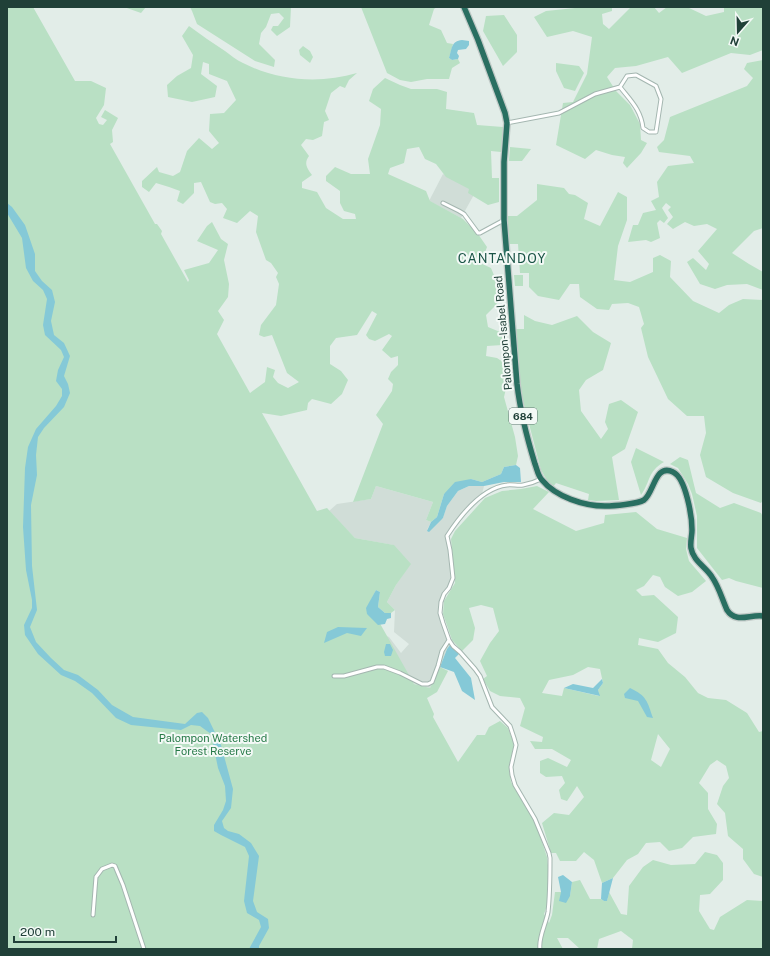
<svg xmlns="http://www.w3.org/2000/svg" width="770" height="956" font-family="'Public Sans',sans-serif">
<style>
.built{fill:#d0ddd7}
.green{fill:#b9e0c4;fill-rule:evenodd}
.water{fill:#85c9d7}
.lines{fill:none;stroke-linecap:round;stroke-linejoin:round}
.street-casing{stroke:#a4b6b0;stroke-width:5}
.highway-casing{stroke:#c1cac7;stroke-width:8}
.street{stroke:#fff;stroke-width:3}
.highway{stroke:#296f61;stroke-width:5.5}
.labels{text-anchor:middle;dominant-baseline:central;stroke-width:4;stroke-linejoin:round;paint-order:stroke}
.shield{fill:#f3f9f6;stroke:#5f7871;stroke-width:1}
.shield-label{font-size:10px;font-weight:bold;fill:#204038}
.street-label{font-size:11px;fill:#204038;stroke:#f3f9f6}
.park-label{font-size:11px;fill:#277a48;stroke:#f3f9f6}
.quarter-label{font-size:13px;letter-spacing:1px;fill:#1a5446;stroke:#f3f9f6}
</style>
<rect width="100%" height="100%" fill="#e2ede8"/>
<path class="built" d="M 443,174 L 476,191 L 461,218 L 429,201 Z
M 376,486 L 433,502 L 426,520 L 431,522 L 427,530 L 443,518 L 447,506 L 458,491 L 469,486 L 484,486 L 482,494 L 452,529 L 447,536 L 451,577 L 449,587 L 444,593 L 439,601 L 438,614 L 450,645 L 447,649 L 440,667 L 430,688 L 417,685 L 388,671 L 367,628 L 389,637 L 401,653 L 409,644 L 394,632 L 395,610 L 387,602 L 396,585 L 410,564 L 393,545 L 355,538 L 329,511 L 337,504 L 371,499 Z"/>
<path class="green" d="M 7,7 L 33,7 L 75,81 L 91,81 L 106,88 L 104,105 L 96,118 L 99,124 L 103,125 L 107,120 L 101,117 L 105,110 L 118,118 L 112,130 L 113,142 L 110,144 L 155,224 L 157,224 L 162,231 L 161,234 L 188,282 L 189,280 L 184,270 L 209,263 L 218,250 L 197,241 L 207,226 L 212,222 L 221,239 L 228,244 L 224,260 L 229,284 L 228,297 L 218,311 L 224,320 L 217,334 L 250,393 L 265,382 L 267,367 L 275,370 L 273,377 L 278,383 L 288,388 L 299,382 L 287,373 L 272,335 L 264,337 L 259,335 L 261,325 L 276,305 L 279,284 L 276,277 L 278,273 L 271,263 L 266,260 L 256,232 L 258,216 L 250,211 L 237,223 L 223,218 L 227,209 L 222,203 L 215,204 L 210,202 L 201,182 L 194,183 L 194,193 L 183,204 L 177,201 L 180,191 L 169,187 L 156,183 L 149,192 L 142,187 L 142,181 L 157,167 L 159,172 L 173,176 L 180,172 L 187,151 L 199,138 L 212,149 L 219,143 L 209,131 L 210,114 L 224,113 L 236,100 L 227,81 L 209,74 L 209,64 L 203,62 L 201,74 L 217,86 L 215,97 L 192,102 L 168,97 L 167,85 L 177,76 L 191,68 L 193,55 L 182,36 L 189,26 C 201,35 213,43 225,51 C 231,55 236,60 243,63 C 278,81 320,84 357,73 L 349,80 L 345,88 L 340,86 L 331,93 L 325,111 L 329,120 L 324,122 L 322,136 L 313,140 L 306,139 L 301,145 L 309,156 C 303,164 308,169 312,175 L 302,182 L 302,188 L 317,192 L 326,208 L 343,219 L 356,219 L 355,214 L 344,211 L 340,203 L 340,191 L 326,181 L 326,176 L 335,167 L 351,174 L 370,174 L 368,159 L 380,125 L 381,109 L 369,101 L 373,89 L 385,78 L 400,85 L 411,89 L 437,89 L 447,92 L 446,109 L 474,113 L 477,125 L 503,127 L 501,152 L 491,151 L 492,178 L 499,178 L 499,202 L 488,205 L 468,193 L 469,189 L 446,177 L 436,164 L 425,159 L 419,147 L 407,149 L 404,163 L 390,168 L 388,174 L 426,191 L 430,201 L 463,219 L 478,234 L 487,247 L 484,255 L 478,256 L 478,262 L 491,268 L 498,285 L 497,304 L 486,315 L 488,327 L 500,332 L 504,339 L 502,345 L 487,346 L 486,356 L 497,358 L 506,364 L 508,380 L 504,397 L 515,437 L 518,456 L 516,465 L 504,467 L 501,474 L 482,482 L 471,479 L 444,494 L 437,517 L 431,522 L 426,520 L 433,502 L 376,486 L 371,499 L 353,502 L 383,424 L 376,415 L 392,391 L 393,384 L 388,379 L 391,372 L 398,365 L 398,356 L 391,358 L 382,350 L 392,336 L 389,334 L 375,341 L 369,339 L 366,335 L 377,314 L 372,311 L 357,335 L 336,338 L 330,346 L 330,364 L 341,371 L 348,380 L 342,394 L 331,404 L 312,399 L 308,403 L 307,410 L 281,416 L 262,413 L 317,511 L 327,508 L 355,538 L 394,545 L 411,564 L 396,585 L 387,602 L 395,610 L 391,613 L 385,613 L 378,607 L 380,592 L 376,590 L 369,604 L 414,684 L 430,688 L 440,667 L 448,671 L 437,692 L 427,698 L 434,714 L 433,717 L 458,762 L 477,735 L 485,735 L 489,727 L 500,721 L 508,728 L 514,744 L 509,767 L 511,782 L 535,821 L 547,857 L 549,874 L 547,906 L 544,914 L 549,923 L 552,915 L 555,892 L 561,892 L 570,896 L 572,882 L 580,880 L 590,899 L 601,899 L 604,901 L 607,901 L 609,892 L 621,914 L 627,915 L 629,886 L 643,867 L 653,860 L 671,865 L 695,864 L 705,852 L 717,855 L 723,863 L 723,880 L 710,894 L 700,895 L 699,911 L 710,929 L 714,930 L 720,917 L 747,900 L 763,901 L 763,949 L 632,949 L 633,940 L 621,931 L 599,939 L 597,949 L 580,949 L 568,938 L 557,938 L 563,949 L 7,949 Z
M 124,7 L 146,7 L 141,13 Z
M 190,7 L 291,7 L 290,27 L 277,36 L 271,30 L 273,26 L 278,26 L 284,18 L 279,13 L 271,14 L 266,27 L 261,33 L 259,44 L 275,60 L 274,67 L 255,61 L 197,24 L 192,11 Z
M 361,7 L 437,7 L 434,9 L 429,25 L 441,30 L 447,43 L 453,44 L 449,58 L 452,60 L 458,59 L 460,63 L 452,68 L 449,79 L 427,79 L 411,82 L 400,80 L 387,73 Z
M 576,7 L 612,7 L 612,11 L 602,14 L 603,24 L 609,29 L 631,7 L 654,7 L 659,13 L 667,7 L 687,7 L 706,16 L 724,12 L 724,7 L 763,7 L 763,50 L 750,55 L 731,53 L 682,73 L 668,57 L 636,66 L 615,68 L 607,77 L 616,91 L 630,105 L 640,124 L 641,140 L 647,143 L 641,153 L 627,168 L 623,163 L 625,157 L 612,155 L 596,150 L 585,159 L 556,145 L 563,103 L 573,102 L 587,74 L 592,37 L 573,31 L 547,37 L 534,17 L 546,11 L 575,8 Z
M 504,15 L 517,35 L 517,52 L 503,66 L 483,31 L 486,16 Z
M 303,46 L 310,51 L 313,57 L 310,63 L 300,55 L 299,50 Z
M 763,60 L 763,228 L 754,231 L 732,253 L 749,264 L 763,272 L 763,290 L 747,284 L 727,285 L 715,289 L 700,284 L 687,262 L 693,258 L 706,270 L 709,264 L 698,251 L 717,229 L 707,224 L 694,226 L 685,222 L 673,229 L 667,224 L 673,217 L 668,210 L 671,207 L 666,203 L 662,208 L 668,218 L 664,223 L 660,220 L 657,223 L 660,238 L 651,242 L 646,240 L 628,242 L 633,225 L 638,225 L 643,213 L 656,210 L 651,201 L 659,197 L 657,182 L 668,166 L 694,163 L 690,156 L 659,152 L 657,147 L 664,140 L 670,117 L 747,86 L 753,78 L 744,69 L 747,63 Z
M 556,63 L 579,66 L 584,73 L 575,91 L 564,88 L 556,71 Z
M 510,147 L 531,149 L 522,161 L 509,161 Z
M 537,184 L 564,188 L 569,194 L 575,195 L 588,203 L 584,219 L 600,226 L 618,192 L 627,197 L 627,220 L 618,246 L 614,280 L 630,282 L 653,272 L 653,258 L 660,255 L 671,261 L 670,277 L 693,301 L 719,313 L 729,305 L 743,299 L 763,300 L 763,500 L 761,503 L 733,493 L 706,477 L 700,455 L 706,433 L 704,416 L 687,416 L 668,399 L 648,357 L 641,328 L 644,324 L 639,307 L 628,303 L 612,304 L 609,310 L 597,309 L 580,297 L 579,284 L 570,284 L 559,300 L 538,296 L 529,287 L 529,273 L 520,273 L 518,244 L 508,244 L 506,216 L 517,216 L 537,200 Z
M 514,275 L 523,275 L 523,286 L 515,286 Z
M 524,315 L 535,321 L 552,325 L 577,316 L 593,332 L 611,343 L 603,370 L 586,380 L 579,390 L 581,411 L 601,439 L 608,429 L 605,422 L 609,404 L 621,400 L 638,412 L 625,449 L 612,457 L 619,500 L 596,501 L 588,500 L 589,494 L 556,483 L 553,487 L 549,484 L 541,470 L 522,397 L 519,381 L 516,329 L 524,329 Z
M 636,448 L 664,462 C 647,472 651,481 641,495 L 631,462 Z
M 680,457 L 688,460 L 696,493 L 720,508 L 734,503 L 761,513 L 763,517 L 763,588 L 736,581 L 729,578 L 722,580 L 697,548 L 697,516 L 692,494 L 688,484 L 678,468 L 670,464 Z
M 537,486 L 549,492 L 533,509 L 576,531 L 604,523 L 605,515 L 636,512 L 657,529 L 687,538 L 686,549 L 689,561 L 706,581 L 692,592 L 678,596 L 665,587 L 660,577 L 653,575 L 644,586 L 636,590 L 642,596 L 654,595 L 678,617 L 676,633 L 658,642 L 639,638 L 638,645 L 658,649 L 668,663 L 685,677 L 698,693 L 708,698 L 726,700 L 747,713 L 759,732 L 763,731 L 763,877 L 754,874 L 743,859 L 743,849 L 728,836 L 725,813 L 717,804 L 723,786 L 729,778 L 726,766 L 717,760 L 710,765 L 699,783 L 708,793 L 708,809 L 717,824 L 716,834 L 693,837 L 682,848 L 669,851 L 660,842 L 646,843 L 638,854 L 627,860 L 613,878 L 602,883 L 594,860 L 584,852 L 576,861 L 560,861 L 556,853 L 551,853 L 542,823 L 554,813 L 569,815 L 584,797 L 577,786 L 567,801 L 561,799 L 559,790 L 565,783 L 562,776 L 546,777 L 540,773 L 540,761 L 548,758 L 567,767 L 571,760 L 552,749 L 535,749 L 530,741 L 542,742 L 543,737 L 520,726 L 525,708 L 520,698 L 500,696 L 490,691 L 483,679 L 487,676 L 480,661 L 490,643 L 499,631 L 493,608 L 481,605 L 469,608 L 475,628 L 473,640 L 462,651 L 452,640 L 443,614 L 444,601 L 455,583 L 451,539 L 455,531 L 485,498 L 502,491 L 521,489 ZM 588,667 L 600,669 L 603,683 L 598,690 L 599,696 L 564,688 L 562,696 L 542,693 L 549,680 L 573,675 ZM 658,734 L 670,749 L 661,767 L 651,760 Z"/>
<path class="water" d="M 462,40 L 469,41 L 469,45 L 466,49 L 458,50 L 457,53 L 459,56 L 458,59 L 452,60 L 449,58 C 452,49 451,41 462,40 Z
M 7,203 L 12,207 L 25,225 L 35,254 L 35,271 L 42,281 L 52,290 L 55,302 L 51,321 L 54,335 L 64,343 L 70,356 L 64,376 L 68,384 L 70,393 L 64,407 L 44,428 L 38,437 L 36,455 L 37,475 L 31,505 L 32,566 L 37,610 L 30,627 L 36,642 L 51,658 L 64,670 L 78,675 L 98,690 L 112,705 L 133,717 L 185,724 L 197,713 L 202,712 L 208,718 L 221,745 L 233,789 L 231,808 L 222,821 L 224,828 L 228,831 L 239,834 L 251,843 L 259,856 L 253,901 L 257,912 L 268,919 L 269,928 L 259,946 L 259,949 L 249,949 L 261,927 L 259,920 L 247,913 L 244,901 L 249,856 L 245,847 L 221,835 L 214,831 L 214,825 L 223,810 L 226,801 L 225,786 L 218,768 L 211,734 L 200,726 L 191,725 L 181,730 L 131,725 L 116,718 L 92,693 L 75,681 L 61,675 L 38,654 L 25,635 L 24,625 L 32,608 L 32,600 L 26,570 L 23,527 L 25,468 L 28,447 L 36,429 L 56,406 L 62,396 L 62,389 L 56,381 L 58,370 L 64,357 L 61,350 L 45,335 L 43,325 L 47,299 L 43,290 L 33,281 L 26,268 L 22,238 L 7,213 Z
M 516,465 L 520,468 L 521,482 L 504,482 L 484,486 L 469,486 L 458,491 L 447,506 L 443,518 L 429,532 L 427,531 L 431,522 L 437,517 L 444,494 L 455,482 L 471,479 L 482,482 L 501,474 L 504,467 Z
M 376,590 L 380,592 L 378,607 L 385,613 L 391,613 L 391,618 L 387,619 L 385,624 L 378,625 L 367,614 L 366,608 Z
M 338,627 L 367,628 L 361,636 L 347,633 L 324,643 L 327,632 Z
M 386,644 L 390,644 L 393,650 L 391,656 L 385,656 L 384,652 Z
M 450,645 L 459,654 L 455,658 L 471,678 L 475,700 L 462,691 L 454,672 L 440,667 L 447,649 Z
M 602,679 L 603,683 L 598,690 L 600,696 L 564,688 L 573,684 L 593,688 Z
M 630,688 C 647,696 647,701 653,718 L 647,717 L 638,701 L 625,698 L 624,694 Z
M 563,875 L 572,882 L 570,896 L 566,903 L 559,901 L 561,892 L 558,877 Z
M 613,878 L 607,901 L 604,901 L 601,899 L 602,883 Z"/>
<g class="lines">
<defs>
<path id="street" d="M 507,123 L 559,113 L 595,94 L 620,87 C 631,101 641,110 643,128 L 649,132 L 656,132 L 661,99 L 656,86 L 636,75 L 627,76 L 620,87
M 443,203 L 459,211 L 464,214 L 478,233 L 480,233 L 504,220
M 334,676 L 344,676 L 377,667 L 384,667 L 400,673 L 422,684 L 428,684 L 432,682 L 438,666 L 442,651 L 449,640
M 93,915 L 96,877 L 102,869 L 112,865 L 115,866 L 123,885 L 144,949
M 540,949 C 538,938 546,924 548,912 C 550,894 550,877 550,858 L 549,853 L 535,819 L 515,785 L 512,775 L 511,767 L 516,745 L 514,738 L 510,726 L 492,707 L 480,676 L 475,669 L 460,652 L 453,646 L 449,640 L 443,623 L 440,613 L 441,602 L 444,594 L 449,588 L 453,578 L 450,550 L 447,536 C 460,516 482,488 507,485 C 512,484 518,486 523,485 C 529,484 535,482 541,479"/>
<path id="highway" d="M 464,7 L 478,40 L 505,113 L 507,123 L 504,162 L 504,220 L 517,384 C 520,410 527,438 535,464 C 537,469 538,476 542,480 C 556,497 584,506 605,506 C 614,506 637,504 644,500 C 654,493 655,463 673,472 C 686,478 692,517 692,530 C 692,536 690,542 691,548 C 693,561 706,567 712,577 C 719,587 722,599 727,610 C 736,624 750,614 763,616"/>
</defs>
<use href="#street" class="street-casing"/>
<use href="#highway" class="highway-casing"/>
<use href="#street" class="street"/>
<use href="#highway" class="highway"/>
</g>
<g class="labels">
<rect class="shield" x="509" y="408" width="28" height="16" rx="3"/>
<g class="shield-label">
<text x="523" y="416">684</text>
</g>
<g class="street-label">
<text transform="translate(503 333) rotate(-95)">Palompon-Isabel Road</text>
</g>
<g class="park-label">
<text x="213" y="738">Palompon Watershed<tspan x="213" dy="13">Forest Reserve</tspan></text>
</g>
<g class="quarter-label">
<text x="502" y="258">CANTANDOY</text>
</g>
</g>
<rect width="770" height="956" fill="none" stroke="#204038" stroke-width="16"/>
<g transform="translate(738 32) rotate(200)" stroke="#f3f9f6" stroke-width="3" paint-order="stroke">
<path d="M0-3L7 15L0 10L-7 15Z" fill="#204038"/>
<text y="-6" font-size="11" font-weight="bold" text-anchor="middle" fill="#204038">N</text>
</g>
<path d="M14 936v6h102v-6" fill="none" stroke="#204038" stroke-width="2"/>
<text x="20" y="936" font-size="12" fill="#204038" stroke="#f3f9f6" stroke-width="3" paint-order="stroke">200 m</text>
</svg>
